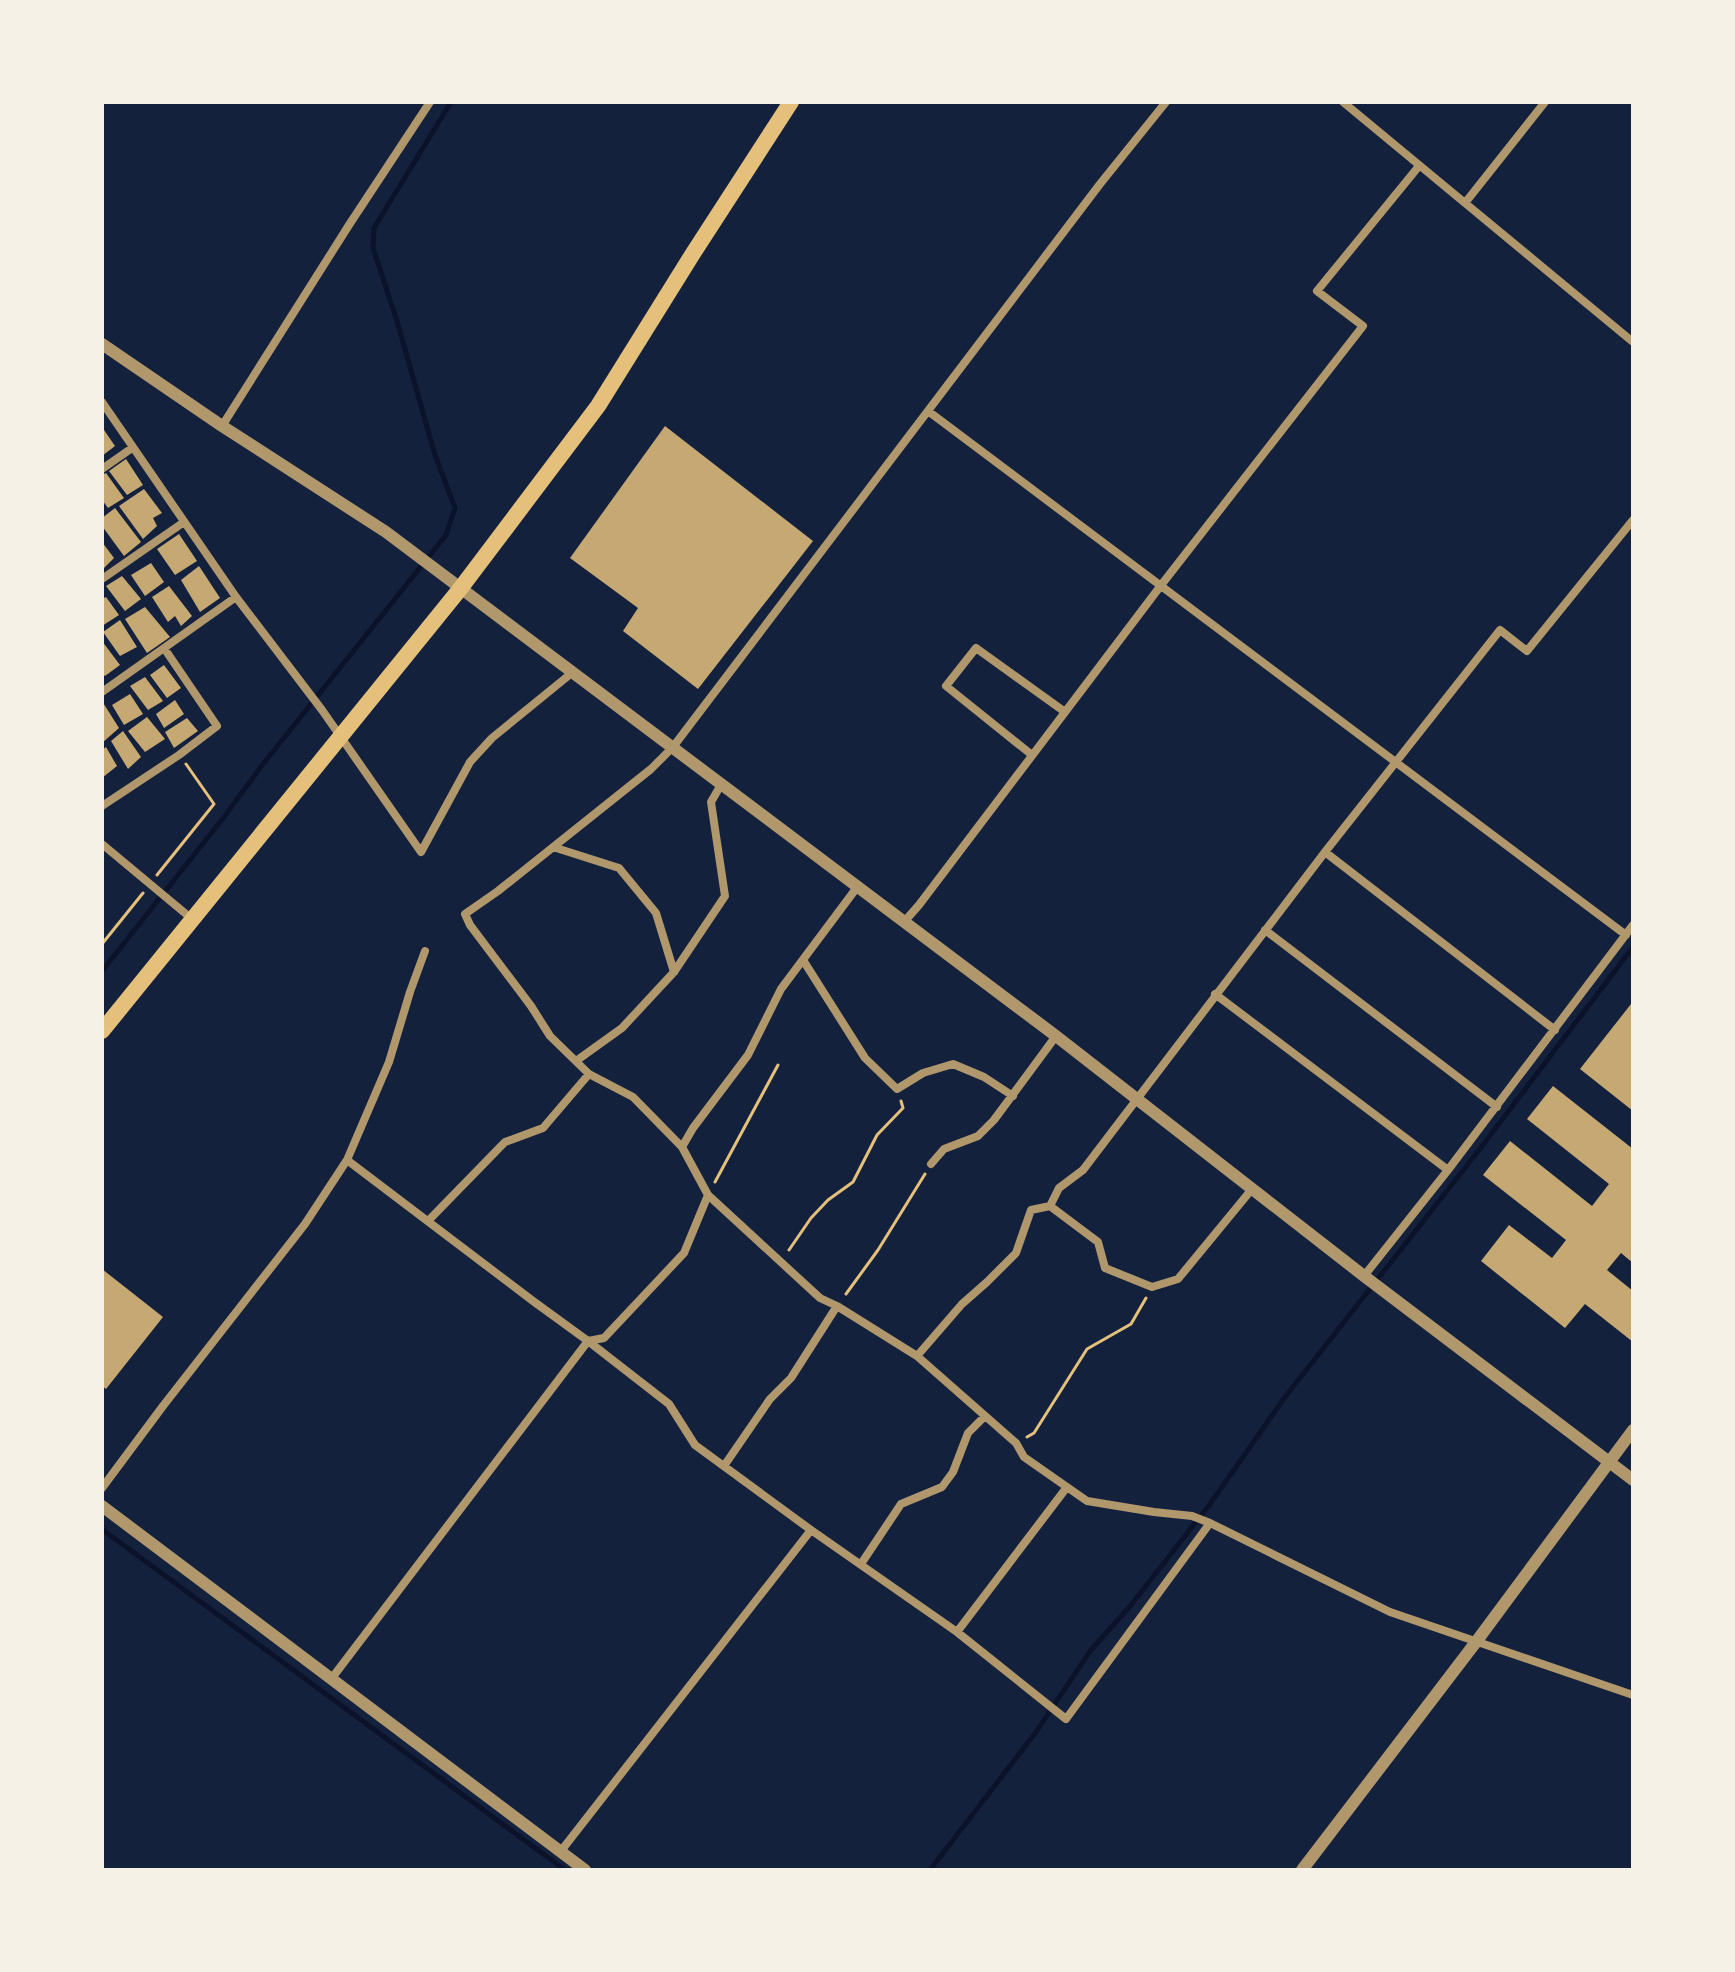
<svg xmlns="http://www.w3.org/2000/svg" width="1735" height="1972" font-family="Figtree,sans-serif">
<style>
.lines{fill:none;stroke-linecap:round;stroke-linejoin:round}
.stream{stroke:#0b132b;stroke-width:5}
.building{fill:#c6a872}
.path{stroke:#e5c07b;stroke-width:3}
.minor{stroke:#b1986c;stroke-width:8}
.tertiary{stroke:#b1986c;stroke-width:12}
.trunk{stroke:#e5c07b;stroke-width:16}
</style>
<rect width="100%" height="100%" fill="#14213d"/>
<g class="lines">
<path class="stream" d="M 102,971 L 224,817 L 263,764 L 446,535 L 455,508 L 435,455 L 397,321 L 373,248 L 374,228 L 451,102
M 103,1530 L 565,1870
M 930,1870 L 1036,1732 L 1091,1650 L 1131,1605 L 1210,1504 L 1285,1397 L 1476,1154 L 1633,947"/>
</g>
<path class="building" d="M 665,426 L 813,541 L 698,689 L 623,631 L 638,608 L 570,558 Z
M 102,427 L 115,446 L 102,456 Z
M 126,459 L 143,485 L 127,495 L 109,471 Z
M 106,473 L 124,498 L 108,508 L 102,500 L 102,475 Z
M 144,489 L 162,513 L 153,518 L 157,526 L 143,539 L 119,506 Z
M 115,508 L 141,542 L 124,556 L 102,526 L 102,518 Z
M 179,534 L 197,561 L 175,575 L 157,549 Z
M 102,542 L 114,558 L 102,570 Z
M 151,563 L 164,582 L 145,596 L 131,575 Z
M 199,566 L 220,598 L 200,612 L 181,580 Z
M 122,576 L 141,599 L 125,611 L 106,586 Z
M 169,586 L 192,616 L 181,626 L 175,616 L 168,622 L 152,597 Z
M 106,597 L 119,615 L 102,626 L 102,599 Z
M 145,607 L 170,637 L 147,653 L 125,619 Z
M 120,620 L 137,647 L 120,656 L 103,632 Z
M 102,641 L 120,665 L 105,676 L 102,673 Z
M 164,665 L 181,688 L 167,698 L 150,675 Z
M 145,677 L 163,701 L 148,710 L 130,686 Z
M 130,694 L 143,714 L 124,725 L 112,705 Z
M 175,700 L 184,714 L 164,728 L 156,714 Z
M 102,701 L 119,728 L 102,743 Z
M 147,717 L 165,739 L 145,752 L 128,731 Z
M 187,718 L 198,731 L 174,748 L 165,732 Z
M 123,731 L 141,757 L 128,769 L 111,741 Z
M 106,747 L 117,766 L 102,778 L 102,750 Z
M 1631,1004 L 1633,1005 L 1633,1111 L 1580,1069 Z
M 1553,1086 L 1633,1149 L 1633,1263 L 1621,1253 L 1607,1270 L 1633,1291 L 1633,1342 L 1585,1304 L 1565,1328 L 1481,1261 L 1509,1225 L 1552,1258 L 1566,1240 L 1483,1175 L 1510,1141 L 1592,1206 L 1609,1184 L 1527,1119 Z
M 102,1269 L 163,1317 L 106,1389 L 102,1386 Z"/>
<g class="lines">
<path class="path" d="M 157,875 L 214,804 L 186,764
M 102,944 L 143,893
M 715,1182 L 778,1065
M 789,1250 L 811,1218 L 828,1200 L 853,1182 L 877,1135 L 903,1108 L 901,1101
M 846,1294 L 878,1250 L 925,1174
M 1027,1437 L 1034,1433 L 1087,1349 L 1131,1324 L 1146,1298"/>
<path class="minor" d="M 1166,102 L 1100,184 L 673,747 L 651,769 L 498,891 L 465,914 L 470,925 L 531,1006 L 550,1036 L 589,1074 L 633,1097 L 682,1147 L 708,1195 L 820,1298 L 837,1306 L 917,1356 L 1016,1443 L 1024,1457 L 1087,1501 L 1154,1512 L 1192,1516 L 1210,1523 L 1390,1612 L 1633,1695
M 1343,102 L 1465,203 L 1545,102
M 1465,203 L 1633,342
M 102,402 L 236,597 L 322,710 L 421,852 L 470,762 L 492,738 L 573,672
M 928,411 L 1626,935
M 222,426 L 349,225 L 430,102
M 102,469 L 132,448
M 102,579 L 184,522
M 102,692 L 236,597
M 1032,755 L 946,686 L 976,648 L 1065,712
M 102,806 L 179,755 L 217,726 L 164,648
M 102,844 L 192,919
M 553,847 L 619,868 L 656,913 L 674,972
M 1325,852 L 1555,1030
M 904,922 L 919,905 L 1162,584 L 1363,326 L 1317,291 L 1419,166
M 1265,930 L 1497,1107
M 803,960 L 865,1058 L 897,1089 L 923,1073 L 953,1064 L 984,1077 L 1013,1096
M 1215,994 L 1448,1170
M 576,1061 L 622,1028 L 674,972 L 725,896 L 711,802 L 722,783
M 682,1147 L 693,1128 L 748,1055 L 781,989 L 858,886
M 347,1160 L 533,1301 L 588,1341 L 669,1404 L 695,1445 L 811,1530 L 957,1632 L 1066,1719 L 1210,1523
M 931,1164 L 944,1149 L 978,1136 L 994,1120 L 1056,1036
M 1252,1189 L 1178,1279 L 1152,1287 L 1105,1268 L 1098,1242 L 1050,1206 L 1059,1188 L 1083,1170 L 1325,852 L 1500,630 L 1527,651 L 1633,520
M 428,1221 L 505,1142 L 543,1128 L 589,1074
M 1364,1276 L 1448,1170 L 1633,925
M 917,1356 L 962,1304 L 987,1282 L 1016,1253 L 1031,1210 L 1050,1206
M 724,1466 L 770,1399 L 791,1378 L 837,1306
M 102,1488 L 163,1406 L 305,1224 L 347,1160 L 389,1062 L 410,992 L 425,951
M 861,1564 L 901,1504 L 942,1487 L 953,1472 L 968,1433 L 985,1416
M 957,1632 L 1067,1487
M 332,1678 L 588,1341 L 604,1338 L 684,1253 L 708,1195
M 561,1851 L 811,1530"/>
<path class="tertiary" d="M 102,344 L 222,426 L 386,532 L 1056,1036 L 1364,1276 L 1633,1480
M 102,1506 L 585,1870
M 1302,1870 L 1476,1642 L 1633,1430"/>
<path class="trunk" d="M 102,1031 L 460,589 L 598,406 L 692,255 L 791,102"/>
</g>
<rect width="1735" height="1972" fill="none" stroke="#f6f1e7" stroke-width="208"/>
</svg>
